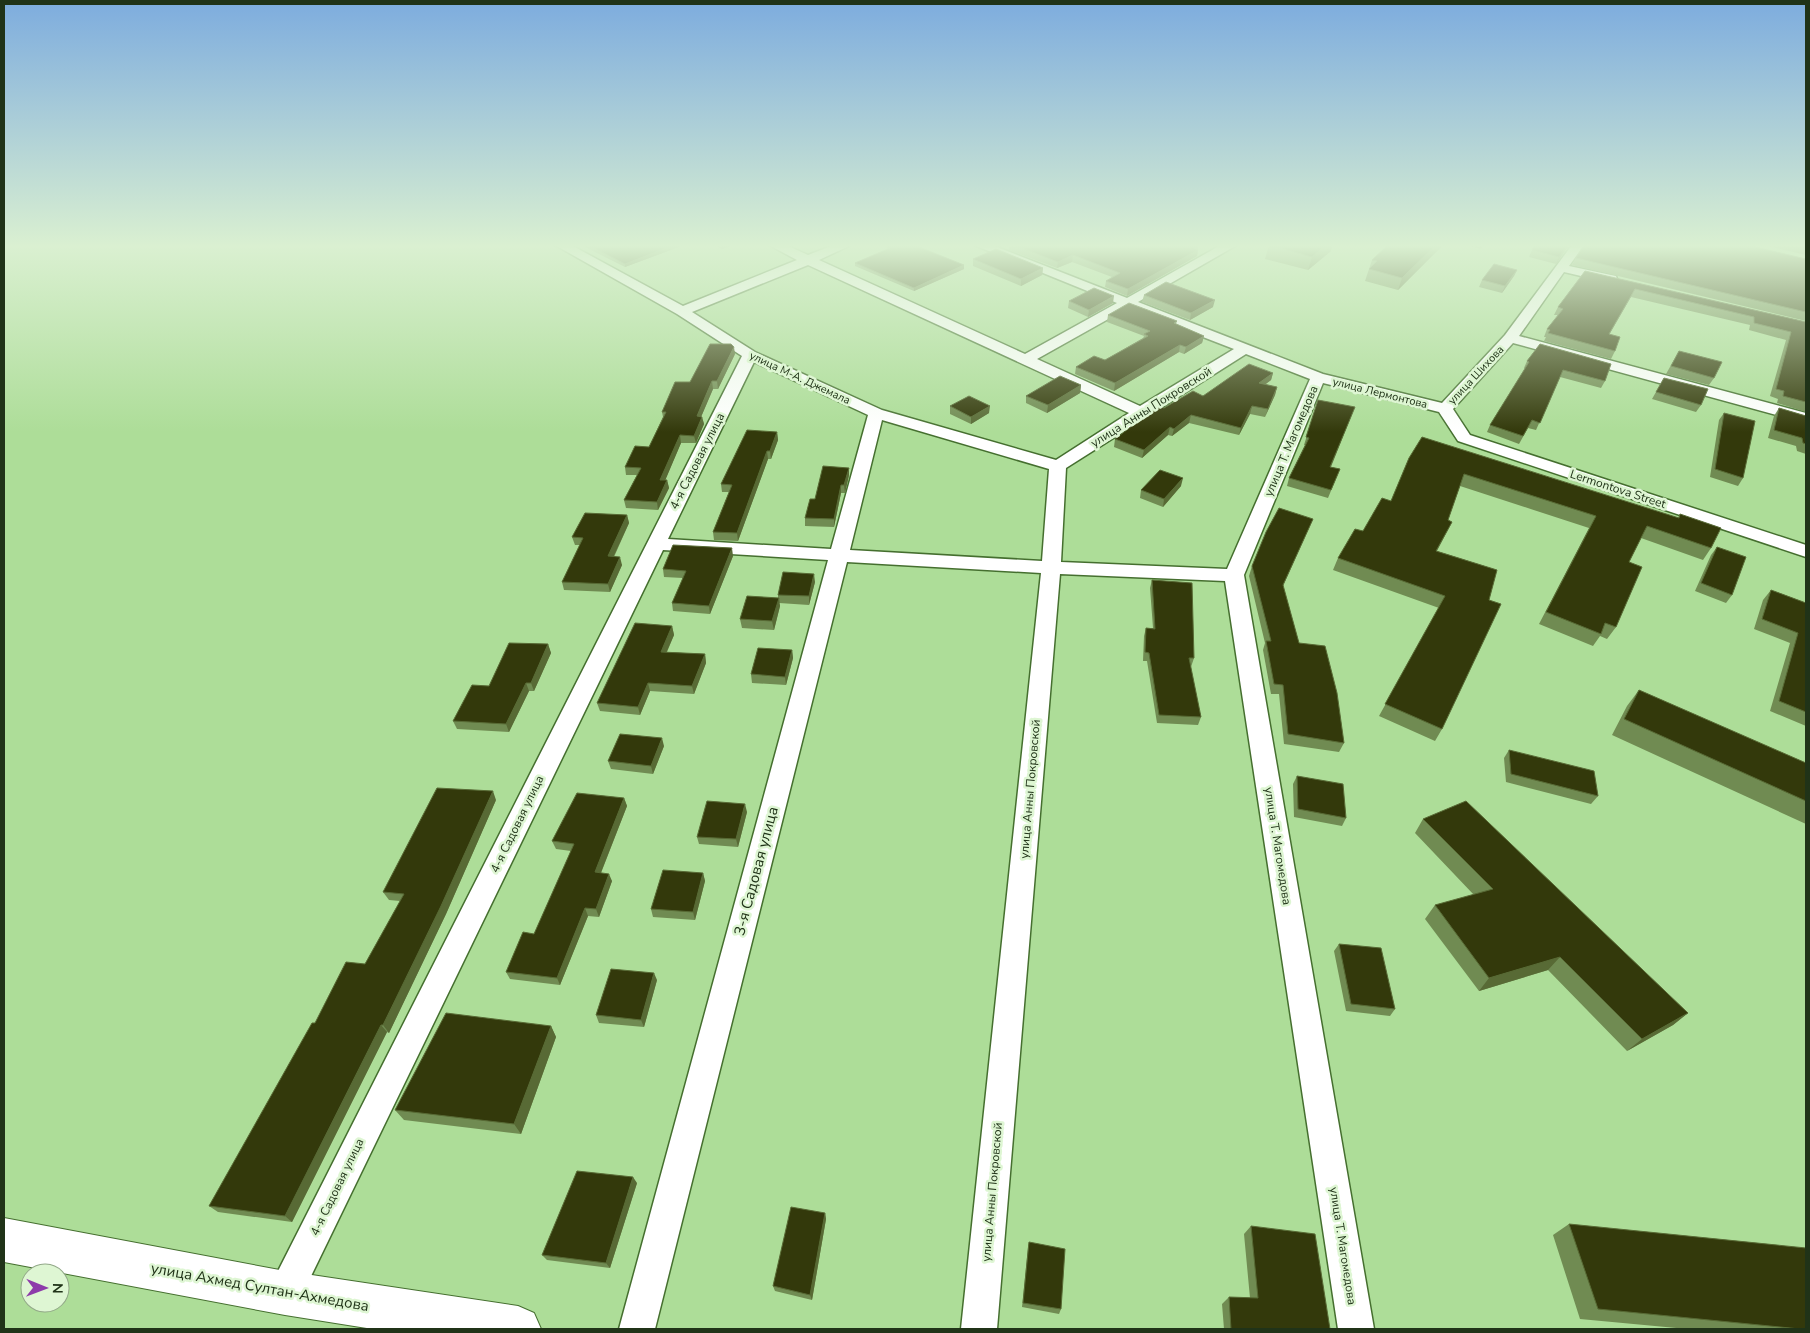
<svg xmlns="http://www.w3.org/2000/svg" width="1810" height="1333" font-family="'Nunito Sans',sans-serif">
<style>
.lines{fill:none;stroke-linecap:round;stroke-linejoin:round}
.street-casing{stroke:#456f2f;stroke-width:3}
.secondary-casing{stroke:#456f2f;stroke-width:2}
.street{fill:#fff;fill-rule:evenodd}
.secondary{fill:#fff;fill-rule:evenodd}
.wall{fill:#708b52}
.shaded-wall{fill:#586a35}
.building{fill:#33390b;stroke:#586a35}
.labels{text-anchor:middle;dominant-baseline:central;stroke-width:5;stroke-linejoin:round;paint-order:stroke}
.far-street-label{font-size:11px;fill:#203318;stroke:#def6d3}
.street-label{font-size:12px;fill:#203318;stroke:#def6d3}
.near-street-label{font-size:15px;fill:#203318;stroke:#def6d3}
</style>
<rect width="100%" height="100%" fill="#addd98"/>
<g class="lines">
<defs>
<path id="street" d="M 555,245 L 571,245 L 683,306 L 797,260 L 769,245 L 786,245 L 808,255 L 834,245 L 851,245 L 819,260 L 1025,354 L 1117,303 L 974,245 L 992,245 L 1127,298 L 1221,245 L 1237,245 L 1138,302 L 1323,374 L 1442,403 L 1505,335 L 1572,245 L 1584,245 L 1569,266 L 1616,276 L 1617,279 L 1616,282 L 1611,283 L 1564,272 L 1519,336 L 1806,413 L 1806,423 L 1513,343 L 1453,409 L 1470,435 L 1806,545 L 1806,557 L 1458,441 L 1439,412 L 1323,383 L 1244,575 L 1374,1329 L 1338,1329 L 1225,581 L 1060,574 L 997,1329 L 961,1329 L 1041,573 L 847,562 L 655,1329 L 619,1329 L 828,560 L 663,550 L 297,1305 L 285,1310 L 273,1305 L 268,1293 L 273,1281 L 742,356 L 677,314 ZM 808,265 L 1129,413 L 1056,460 L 882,410 L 755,352 L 692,312 ZM 1128,308 L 1234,349 L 1140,406 L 1037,359 ZM 1246,354 L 1310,379 L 1227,569 L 1061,562 L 1066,468 ZM 754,362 L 868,415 L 831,549 L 668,539 ZM 882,420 L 1049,469 L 1042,561 L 850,550 Z"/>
<path id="secondary" d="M 4,1218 L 285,1271 L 518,1306 L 534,1313 L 541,1329 L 373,1329 L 285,1315 L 4,1262 Z"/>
</defs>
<use href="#street" class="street-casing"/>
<use href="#secondary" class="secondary-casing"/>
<use href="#street" class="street"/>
<use href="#secondary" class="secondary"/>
</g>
<path class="wall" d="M 581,245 L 684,245 L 625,267 Z
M 714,245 L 733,245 L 722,249 Z
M 885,245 L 914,245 L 964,265 L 964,269 L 914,291 L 855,266 L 855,263 L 887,249 Z
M 1008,245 L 1196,245 L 1197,250 L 1198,250 L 1197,256 L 1127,296 L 1105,287 L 1106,281 L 1112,277 L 1072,262 L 1057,268 L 1009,250 L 1009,246 Z
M 1269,245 L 1331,251 L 1308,270 L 1265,259 Z
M 1388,245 L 1443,245 L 1398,290 L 1365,281 L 1372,260 Z
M 1466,245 L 1484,245 L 1481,249 Z
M 1535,245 L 1569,245 L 1556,264 L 1529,257 L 1532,250 Z
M 1763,245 L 1806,245 L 1806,255 Z
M 1576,258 L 1806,259 L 1806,321 L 1572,265 Z
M 973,259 L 1043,268 L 1042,275 L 1021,286 L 973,266 Z
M 1517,270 L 1514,276 L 1502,293 L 1479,287 L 1482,280 Z
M 1585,271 L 1806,322 L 1806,412 L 1777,403 L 1778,399 L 1770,396 L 1786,340 L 1749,330 L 1750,325 L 1631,297 L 1609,335 L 1615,351 L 1611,359 L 1544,341 L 1546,337 L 1544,337 L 1547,329 L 1558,315 L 1554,315 L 1558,307 Z
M 1144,295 L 1213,307 L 1190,320 L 1142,302 Z
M 1069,301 L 1113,303 L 1088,317 L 1068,308 Z
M 1108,315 L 1177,321 L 1176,324 L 1204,336 L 1202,343 L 1184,354 L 1179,352 L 1114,391 L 1075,374 L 1076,367 L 1105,360 L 1143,338 L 1144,336 L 1107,322 Z
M 1540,344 L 1605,381 L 1601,388 L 1560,377 L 1536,430 L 1528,428 L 1519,444 L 1487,432 L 1490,425 L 1525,369 L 1524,368 L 1527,361 Z
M 1679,351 L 1714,378 L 1709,385 L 1666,374 Z
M 735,354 L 718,389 L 713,389 L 701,417 L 702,417 L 704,424 L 696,443 L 681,443 L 665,480 L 667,480 L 669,488 L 658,510 L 626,508 L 624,500 L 637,475 L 626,475 L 625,467 L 649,447 L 663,417 L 662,412 L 690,382 Z
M 1273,373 L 1271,380 L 1265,384 L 1277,387 L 1275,395 L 1265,417 L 1250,414 L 1239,435 L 1189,423 L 1172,436 L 1168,435 L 1142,458 L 1114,447 L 1115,439 L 1164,408 Z
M 1664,378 L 1701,405 L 1696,412 L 1652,399 Z
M 1081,385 L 1080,393 L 1047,413 L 1026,403 L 1026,396 Z
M 1318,400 L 1352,414 L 1331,467 L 1340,469 L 1328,498 L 1287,486 L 1289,478 L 1305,445 L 1304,445 Z
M 950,406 L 989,413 L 971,424 L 950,414 Z
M 1779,408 L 1806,416 L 1806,454 L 1797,451 L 1796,446 L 1768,438 L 1774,416 Z
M 1724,413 L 1743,478 L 1738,486 L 1710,477 L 1719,420 Z
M 777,432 L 778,440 L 771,459 L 768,459 L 738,541 L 714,540 L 713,532 L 729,492 L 722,492 L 721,484 Z
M 1409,458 L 1678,518 L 1680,514 L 1711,548 L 1703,560 L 1641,538 L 1629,562 L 1616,627 L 1607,639 L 1600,636 L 1593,646 L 1539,624 L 1589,528 L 1460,486 L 1448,520 L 1452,522 L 1437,551 L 1497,570 L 1442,729 L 1435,741 L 1379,716 L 1439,608 L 1333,570 L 1338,558 L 1391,501 Z
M 849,475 L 845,493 L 841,493 L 834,527 L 805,526 L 805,518 L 815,499 Z
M 1181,486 L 1163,507 L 1140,498 L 1141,490 Z
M 627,515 L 629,523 L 614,557 L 622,565 L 610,592 L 564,590 L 562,582 L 580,545 L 575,545 L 572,537 Z
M 1313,519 L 1309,528 L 1283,586 L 1299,643 L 1344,743 L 1339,752 L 1284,744 L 1279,694 L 1271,694 L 1263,650 L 1265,643 L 1249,576 L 1252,566 Z
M 1717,547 L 1732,595 L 1726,603 L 1695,591 L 1711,555 Z
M 733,556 L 710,614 L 673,611 L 672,603 L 683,578 L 664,577 L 663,569 Z
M 1152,580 L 1194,658 L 1191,667 L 1190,666 L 1201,717 L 1198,725 L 1157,723 L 1147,661 L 1143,661 L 1144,636 L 1146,628 L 1153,628 L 1150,588 Z
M 815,582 L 809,605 L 779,603 L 780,606 L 774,630 L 742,628 L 740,619 L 778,598 L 778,595 Z
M 1771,590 L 1806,603 L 1806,726 L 1770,711 L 1790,643 L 1754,629 L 1763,600 Z
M 672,626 L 674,635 L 667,652 L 705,654 L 706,663 L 694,694 L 650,691 L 640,715 L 600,711 L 597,703 Z
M 548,644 L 551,653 L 534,691 L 529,691 L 509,732 L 457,729 L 453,721 L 489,686 Z
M 792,650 L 793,658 L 786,685 L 752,683 L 751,674 Z
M 1639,690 L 1806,763 L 1806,824 L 1612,735 L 1627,706 Z
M 664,746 L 653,774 L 611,769 L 608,761 Z
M 1509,750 L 1598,796 L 1591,804 L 1506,782 L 1504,758 Z
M 1297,776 L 1346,818 L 1342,826 L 1294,817 L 1293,784 Z
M 624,798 L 627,806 L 601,873 L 612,881 L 599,917 L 588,916 L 560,985 L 510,979 L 506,972 L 534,934 L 571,851 L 556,849 L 552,841 Z
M 496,800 L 446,914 L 389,1033 L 387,1032 L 292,1222 L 218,1212 L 209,1206 L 315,1023 L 365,964 L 400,901 L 389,900 L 383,892 Z
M 747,812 L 738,847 L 699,844 L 697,837 Z
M 1423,819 L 1688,1013 L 1673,1025 L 1627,1051 L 1548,970 L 1479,991 L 1425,919 L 1435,905 L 1474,895 L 1415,833 Z
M 703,873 L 705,881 L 695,920 L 653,917 L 651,909 Z
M 1339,944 L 1395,1009 L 1390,1016 L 1346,1011 L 1334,951 Z
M 657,980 L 644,1027 L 599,1023 L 596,1015 Z
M 551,1026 L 556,1037 L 521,1134 L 404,1120 L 395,1110 Z
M 637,1183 L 610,1268 L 547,1260 L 542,1255 Z
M 825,1213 L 826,1219 L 812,1300 L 775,1291 L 773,1286 Z
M 1569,1224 L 1806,1329 L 1687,1329 L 1580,1319 L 1553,1235 Z
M 1251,1226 L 1330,1329 L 1224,1329 L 1222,1304 L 1229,1297 L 1250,1298 L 1244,1234 Z
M 1029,1242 L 1061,1309 L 1059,1314 L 1022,1307 L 1028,1247 Z"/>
<path class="shaded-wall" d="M 674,245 L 684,245 L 625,267 L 625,264 Z
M 723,245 L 733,245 L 722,249 L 722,246 Z
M 888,245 L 903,245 L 889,251 Z
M 1326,245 L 1332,245 L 1331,251 L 1308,270 L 1312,257 Z
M 1436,245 L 1443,245 L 1398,290 L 1402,278 Z
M 1568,245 L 1569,245 L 1556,264 L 1559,257 Z
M 1198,246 L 1197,251 L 1198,250 L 1197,256 L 1127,296 L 1128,289 Z
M 1073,255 L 1072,262 L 1057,268 L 1058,262 Z
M 964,265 L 964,269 L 914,291 L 914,288 Z
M 1043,268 L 1042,275 L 1021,286 L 1021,279 Z
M 1517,270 L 1514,276 L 1502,293 L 1505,286 Z
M 1114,296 L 1113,303 L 1088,317 L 1089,310 Z
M 1215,300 L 1213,307 L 1190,320 L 1191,313 Z
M 1204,336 L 1202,343 L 1184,354 L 1186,347 Z
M 1180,345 L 1179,352 L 1114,391 L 1115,383 Z
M 734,347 L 735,354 L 718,389 L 717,381 Z
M 1273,373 L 1271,380 L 1257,391 L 1259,383 Z
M 712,381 L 713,389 L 698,424 L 697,416 Z
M 1081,385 L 1080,393 L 1047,413 L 1048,405 Z
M 1277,387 L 1275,395 L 1265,417 L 1268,409 Z
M 990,406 L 989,413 L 971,424 L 971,417 Z
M 1252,406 L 1250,414 L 1239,435 L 1241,428 Z
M 1191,415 L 1189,423 L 1172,436 L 1174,429 Z
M 702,417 L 704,424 L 696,443 L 694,436 Z
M 1170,427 L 1168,435 L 1142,458 L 1144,450 Z
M 777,432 L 778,440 L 771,459 L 770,451 Z
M 680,435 L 681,443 L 662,488 L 660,480 Z
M 767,451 L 768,459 L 738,541 L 737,533 Z
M 849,468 L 849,475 L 845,493 L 844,485 Z
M 1183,478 L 1181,486 L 1163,507 L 1164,499 Z
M 667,480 L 669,488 L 658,510 L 657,502 Z
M 841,485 L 841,493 L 834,527 L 834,519 Z
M 627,515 L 629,523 L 610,564 L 608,556 Z
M 732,548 L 733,556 L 710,614 L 709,606 Z
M 620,557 L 622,565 L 610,592 L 608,584 Z
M 814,574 L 815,582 L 809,605 L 809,596 Z
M 779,598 L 780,606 L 774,630 L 772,621 Z
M 672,626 L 674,635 L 663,660 L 661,652 Z
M 548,644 L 551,653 L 534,691 L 531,683 Z
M 792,650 L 793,658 L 786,685 L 785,677 Z
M 705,654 L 706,663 L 694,694 L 692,686 Z
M 526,683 L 529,691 L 509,732 L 506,724 Z
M 648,683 L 650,691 L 640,715 L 638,707 Z
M 662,738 L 664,746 L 653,774 L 651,766 Z
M 493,791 L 496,800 L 446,914 L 389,1033 L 383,1025 Z
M 624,798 L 627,806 L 598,880 L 595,872 Z
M 745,804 L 747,812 L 738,847 L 736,839 Z
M 703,873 L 705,881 L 695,920 L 693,912 Z
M 609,874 L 612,881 L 599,917 L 596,909 Z
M 585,908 L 588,916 L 560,985 L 557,978 Z
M 1560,957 L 1548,970 L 1479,991 L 1489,978 Z
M 654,973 L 657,980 L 644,1027 L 641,1020 Z
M 1688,1013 L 1673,1025 L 1627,1051 L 1642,1039 Z
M 381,1025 L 387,1032 L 292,1222 L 285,1216 Z
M 551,1026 L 556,1037 L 521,1134 L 514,1124 Z
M 633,1177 L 637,1183 L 610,1268 L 606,1263 Z
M 825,1213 L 826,1219 L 812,1300 L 810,1295 Z"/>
<path class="building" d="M 588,245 L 674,245 L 625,264 Z
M 897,245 L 914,245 L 964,265 L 914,288 L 855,263 Z
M 1014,245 L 1196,245 L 1198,246 L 1194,248 L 1198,250 L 1128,289 L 1106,281 L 1120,273 L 1073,255 L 1058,262 Z
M 1269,245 L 1326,245 L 1312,257 Z
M 1388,245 L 1436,245 L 1402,278 L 1369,269 L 1377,261 L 1372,260 Z
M 1535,245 L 1568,245 L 1559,257 L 1532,250 Z
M 1584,245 L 1747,245 L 1806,259 L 1806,312 L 1576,258 Z
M 1798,245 L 1806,245 L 1806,247 Z
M 996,249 L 1043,268 L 1021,279 L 973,259 Z
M 1494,264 L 1517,270 L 1505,286 L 1482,280 Z
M 1585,271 L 1806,322 L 1806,402 L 1783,396 L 1784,391 L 1776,389 L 1791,332 L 1754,323 L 1754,317 L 1635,289 L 1609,334 L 1620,337 L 1615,351 L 1548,333 L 1550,330 L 1547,329 L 1563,309 L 1558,307 Z
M 1166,282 L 1215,300 L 1191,313 L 1144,295 Z
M 1094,288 L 1114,296 L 1089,310 L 1069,301 Z
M 1129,303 L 1177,321 L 1174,323 L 1204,336 L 1186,347 L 1180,345 L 1115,383 L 1076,367 L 1094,356 L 1105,360 L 1148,336 L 1144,334 L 1150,331 L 1108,315 Z
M 710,344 L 731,344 L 734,347 L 717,381 L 712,381 L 697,416 L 702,417 L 694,436 L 680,435 L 660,480 L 667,480 L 657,502 L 624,500 L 641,468 L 625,467 L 635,446 L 649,447 L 666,412 L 662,412 L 675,382 L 690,382 Z
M 1540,344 L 1611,364 L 1605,381 L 1563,370 L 1540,423 L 1532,420 L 1523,436 L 1490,425 L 1529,362 L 1527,361 Z
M 1679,351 L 1722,362 L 1714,378 L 1671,366 Z
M 1249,364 L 1273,373 L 1259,383 L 1277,387 L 1268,409 L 1252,406 L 1241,428 L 1191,415 L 1174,429 L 1170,427 L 1144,450 L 1115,439 L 1158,406 L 1164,408 L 1193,391 L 1203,396 Z
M 1060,376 L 1081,385 L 1048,405 L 1026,396 Z
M 1664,378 L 1708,389 L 1701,405 L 1656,392 Z
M 969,396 L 990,406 L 971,417 L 950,406 Z
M 1318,400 L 1355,407 L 1330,467 L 1340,469 L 1331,490 L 1289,478 L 1309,438 L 1306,437 Z
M 1779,408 L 1806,416 L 1806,444 L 1803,443 L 1802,438 L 1774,430 Z
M 1724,413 L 1755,421 L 1743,478 L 1715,469 Z
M 747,430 L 777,432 L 770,451 L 767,451 L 737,533 L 713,532 L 732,485 L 721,484 Z
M 1422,437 L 1679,518 L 1680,514 L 1721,528 L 1711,548 L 1647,526 L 1629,562 L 1642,567 L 1616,627 L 1605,623 L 1601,634 L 1546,612 L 1596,516 L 1464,474 L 1448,520 L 1452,522 L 1436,551 L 1497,570 L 1489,600 L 1501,604 L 1442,729 L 1385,704 L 1445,596 L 1338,558 L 1355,529 L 1363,531 L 1382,498 L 1391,501 L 1409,458 Z
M 823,466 L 849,468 L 844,485 L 841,485 L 834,519 L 805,518 L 810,499 L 815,499 Z
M 1160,470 L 1183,478 L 1164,499 L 1141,490 Z
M 1279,508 L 1313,519 L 1283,585 L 1299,643 L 1325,646 L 1337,693 L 1344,743 L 1288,734 L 1283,685 L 1274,684 L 1266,641 L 1271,641 L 1252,566 L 1266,532 Z
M 585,513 L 627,515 L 608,556 L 620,557 L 608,584 L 562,582 L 583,538 L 572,537 Z
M 673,545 L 732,548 L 709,606 L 672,603 L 686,571 L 663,569 Z
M 1717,547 L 1746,557 L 1732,595 L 1701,583 Z
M 783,572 L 814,574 L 809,596 L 778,595 Z
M 1152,580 L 1192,583 L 1194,658 L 1189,658 L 1201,717 L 1159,715 L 1149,653 L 1145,652 L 1146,628 L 1155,629 Z
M 1771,590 L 1806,603 L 1806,712 L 1779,701 L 1798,633 L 1762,619 Z
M 747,596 L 779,598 L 772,621 L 740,619 Z
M 635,623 L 672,626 L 661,652 L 705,654 L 692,686 L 648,683 L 638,707 L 597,703 Z
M 509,643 L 548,644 L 531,683 L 526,683 L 506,724 L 453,721 L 472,685 L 489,686 Z
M 758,648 L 792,650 L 785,677 L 751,674 Z
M 1639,690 L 1806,763 L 1806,801 L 1624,719 Z
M 620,734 L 662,738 L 651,766 L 608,761 Z
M 1509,750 L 1594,771 L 1598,796 L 1511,774 Z
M 1297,776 L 1343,784 L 1346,818 L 1298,809 Z
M 437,788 L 493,791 L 441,906 L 383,1025 L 381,1025 L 285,1216 L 209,1206 L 312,1023 L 315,1023 L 346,962 L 365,964 L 404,894 L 383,892 Z
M 577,793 L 624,798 L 595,872 L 609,874 L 596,909 L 585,908 L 557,978 L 506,972 L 523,932 L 534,934 L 574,844 L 552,841 Z
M 707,801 L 745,804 L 736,839 L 697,837 Z
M 1466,801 L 1688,1013 L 1642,1039 L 1560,957 L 1489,978 L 1435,905 L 1493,889 L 1423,819 Z
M 663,870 L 703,873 L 693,912 L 651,909 Z
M 1339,944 L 1381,948 L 1395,1009 L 1351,1004 Z
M 611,969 L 654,973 L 641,1020 L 596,1015 Z
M 446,1013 L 551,1026 L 514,1124 L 395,1110 Z
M 577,1171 L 633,1177 L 606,1263 L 542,1255 Z
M 791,1207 L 825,1213 L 810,1295 L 773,1286 Z
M 1569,1224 L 1806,1248 L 1806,1329 L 1800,1329 L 1598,1309 Z
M 1251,1226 L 1315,1234 L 1330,1329 L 1231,1329 L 1229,1297 L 1258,1298 Z
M 1029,1242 L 1065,1249 L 1061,1309 L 1023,1303 Z"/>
<linearGradient id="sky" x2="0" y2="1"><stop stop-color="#7dacde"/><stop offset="0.57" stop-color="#daf0d1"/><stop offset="1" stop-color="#daf0d1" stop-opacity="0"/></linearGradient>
<rect width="1810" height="432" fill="url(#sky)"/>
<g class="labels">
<g class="far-street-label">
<text transform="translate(1476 375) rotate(-47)">улица Шихова</text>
<text transform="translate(800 378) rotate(25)">улица М-А. Джемала</text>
<text transform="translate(1380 393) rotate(14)">улица Лермонтова</text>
</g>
<g class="street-label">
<text transform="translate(1151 407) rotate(-32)">улица Анны Покровской</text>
<text transform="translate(1291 441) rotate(-67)">улица Т. Магомедова</text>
<text transform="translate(697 461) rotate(-63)">4-я Садовая улица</text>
<text transform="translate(1618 489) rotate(18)">Lermontova Street</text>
<text transform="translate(1030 789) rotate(-85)">улица Анны Покровской</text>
<text transform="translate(517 824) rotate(-64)">4-я Садовая улица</text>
<text transform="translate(1278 846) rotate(81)">улица Т. Магомедова</text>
<text transform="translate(337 1187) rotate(-64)">4-я Садовая улица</text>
<text transform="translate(992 1192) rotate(-85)">улица Анны Покровской</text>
<text transform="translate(1343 1246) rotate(81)">улица Т. Магомедова</text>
</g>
<g class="near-street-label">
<text transform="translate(756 871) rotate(-75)">3-я Садовая улица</text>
<text transform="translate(260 1287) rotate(10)">улица Ахмед Султан-Ахмедова</text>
</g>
</g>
<rect width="1810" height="1333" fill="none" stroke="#203318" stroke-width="10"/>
<g transform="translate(45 1288) rotate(91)"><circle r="24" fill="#def6d3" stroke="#92a888"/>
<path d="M0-4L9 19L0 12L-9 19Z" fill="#8d3baa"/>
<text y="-8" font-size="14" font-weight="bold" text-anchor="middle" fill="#203318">N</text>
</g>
</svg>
